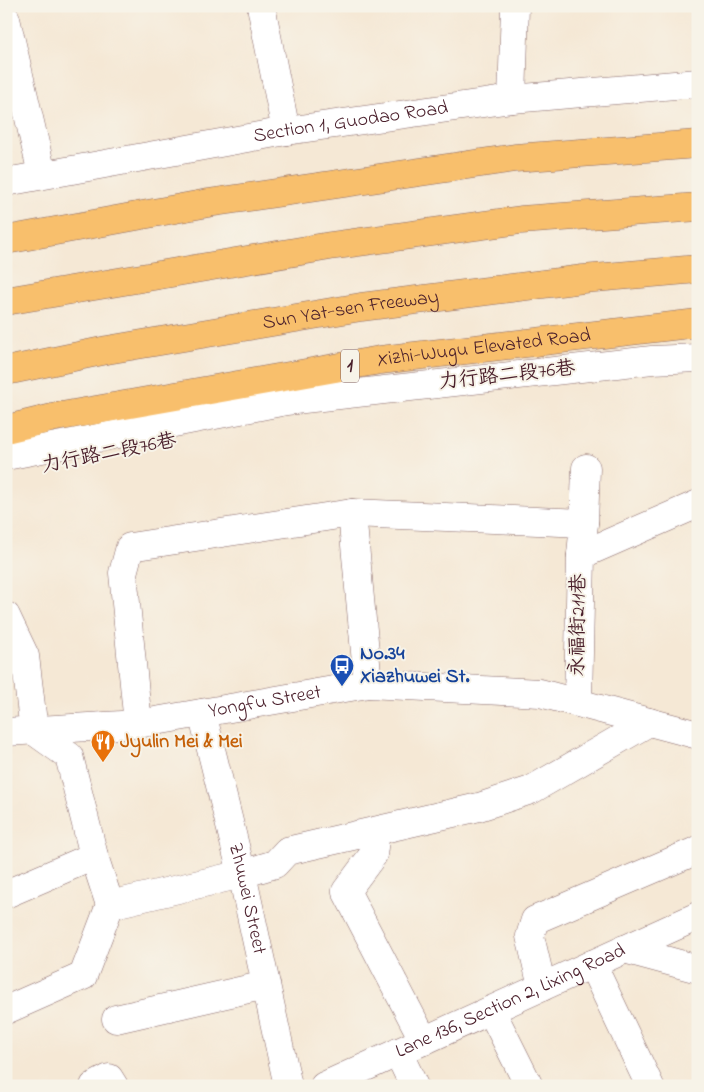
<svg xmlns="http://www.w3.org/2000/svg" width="704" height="1092" font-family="'Indie Flower','LXGW WenKai TC',sans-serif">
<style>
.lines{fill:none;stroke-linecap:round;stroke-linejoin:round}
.minor-casing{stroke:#866566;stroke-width:29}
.highway-casing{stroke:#866566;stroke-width:29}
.minor{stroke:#fff;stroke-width:28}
.highway{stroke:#f8bf6c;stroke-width:28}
.labels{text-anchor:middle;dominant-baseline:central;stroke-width:4;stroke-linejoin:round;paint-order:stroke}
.shield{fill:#f7f3e8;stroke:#7e5f64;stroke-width:1}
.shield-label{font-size:19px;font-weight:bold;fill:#4a1f2b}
.street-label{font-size:20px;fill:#4a1f2b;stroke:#f7f3e8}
.transit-label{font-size:20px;font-weight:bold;fill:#164399;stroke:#f7f3e8;text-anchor:start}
.food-label{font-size:20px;font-weight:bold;fill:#c56008;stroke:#f7f3e8;text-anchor:start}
</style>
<rect width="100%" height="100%" fill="#f7f3e8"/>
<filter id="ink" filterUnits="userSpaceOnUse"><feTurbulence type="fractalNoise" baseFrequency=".02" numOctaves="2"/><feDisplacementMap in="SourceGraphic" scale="10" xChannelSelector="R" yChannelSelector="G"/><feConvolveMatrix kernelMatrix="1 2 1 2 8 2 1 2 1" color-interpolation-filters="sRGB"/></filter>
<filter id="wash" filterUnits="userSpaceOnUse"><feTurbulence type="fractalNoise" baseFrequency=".0096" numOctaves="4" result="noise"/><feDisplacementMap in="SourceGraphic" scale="20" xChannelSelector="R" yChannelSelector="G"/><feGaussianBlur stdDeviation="1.12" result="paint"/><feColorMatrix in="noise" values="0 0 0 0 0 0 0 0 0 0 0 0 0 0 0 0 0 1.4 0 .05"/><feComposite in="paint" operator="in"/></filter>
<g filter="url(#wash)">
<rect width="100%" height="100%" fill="#f5e8d5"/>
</g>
<g filter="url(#ink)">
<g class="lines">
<defs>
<g id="minor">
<path d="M 261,6 L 286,131"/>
<path d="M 6,19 L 42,174"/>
<path d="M 512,99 L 515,6"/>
<path id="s1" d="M 6,182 L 286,131 L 512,99 L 698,83"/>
<path d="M 6,456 L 286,401 L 652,360 L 698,358"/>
<path d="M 352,513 L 368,684"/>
<path d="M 584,523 L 586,468"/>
<path d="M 6,616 L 25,656 L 34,731 L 69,756 L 94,856 L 110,905 L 83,976 L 6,1010"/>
<path d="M 578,702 L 581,555 L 698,504"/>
<path id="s2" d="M 202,713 L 242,874 L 288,1086"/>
<path d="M 138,724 L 123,573 L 130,547 L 352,513 L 584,523 L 581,555"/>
<path id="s3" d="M 6,732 L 138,724 L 368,684 L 540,693 L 698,735"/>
<path d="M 376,831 L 373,855 L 346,891 L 424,1041"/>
<path d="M 6,894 L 94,856"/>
<path d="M 110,905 L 242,874 L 275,864 L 287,851 L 479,807 L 531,790 L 649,722"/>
<path d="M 624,949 L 698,969"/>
<path d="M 592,964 L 650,1086"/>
<path d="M 542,987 L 530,936 L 535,920 L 698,850"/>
<path d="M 491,1010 L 529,1086"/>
<path d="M 116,1019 L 266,985"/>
<path d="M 398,1052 L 414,1086"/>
<path d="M 94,1086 L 109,1078 L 114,1086"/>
<path id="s4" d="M 324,1086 L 698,916"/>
</g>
<g id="highway">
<path d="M 6,240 L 208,203 L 515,158 L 698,144"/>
<path d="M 6,301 L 330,246 L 521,220 L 698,207"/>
<path id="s5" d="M 6,371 L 107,350 L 361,307 L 583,279 L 698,269"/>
<path id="s6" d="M 6,429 L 56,417 L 380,360 L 698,323"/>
</g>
</defs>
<use href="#minor" class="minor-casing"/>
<use href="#highway" class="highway-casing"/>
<use href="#minor" class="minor"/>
<use href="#highway" class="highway"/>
</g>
</g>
<defs>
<symbol id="bus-pin" viewBox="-11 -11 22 30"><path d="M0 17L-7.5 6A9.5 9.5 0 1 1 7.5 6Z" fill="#1a4fb4" stroke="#f7f3e8"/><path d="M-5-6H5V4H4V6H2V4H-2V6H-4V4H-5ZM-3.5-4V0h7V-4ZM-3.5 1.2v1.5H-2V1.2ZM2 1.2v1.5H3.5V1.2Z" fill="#fff"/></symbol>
<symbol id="restaurant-pin" viewBox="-11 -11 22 30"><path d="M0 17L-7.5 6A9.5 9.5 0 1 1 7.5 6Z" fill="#e8710a" stroke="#f7f3e8"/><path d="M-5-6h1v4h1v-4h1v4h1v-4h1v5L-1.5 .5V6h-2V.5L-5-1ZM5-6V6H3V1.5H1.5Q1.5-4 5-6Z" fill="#fff"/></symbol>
</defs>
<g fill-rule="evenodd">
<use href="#bus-pin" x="328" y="652" width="28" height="38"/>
<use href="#restaurant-pin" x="89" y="728" width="28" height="38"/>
</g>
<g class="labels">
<rect class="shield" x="341" y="349.5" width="18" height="33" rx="4"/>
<g class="shield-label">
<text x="350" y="366">1</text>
</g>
<g class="street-label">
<text stroke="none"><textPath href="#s1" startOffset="350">Section 1, Guodao Road</textPath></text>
<text stroke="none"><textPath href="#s5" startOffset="350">Sun Yat-sen Freeway</textPath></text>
<text stroke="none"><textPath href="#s6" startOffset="485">Xizhi-Wugu Elevated Road</textPath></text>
<text transform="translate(507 376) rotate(-6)">力行路二段76巷</text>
<text transform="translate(109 454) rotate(-11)">力行路二段76巷</text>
<text transform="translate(579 625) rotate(-89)">永福街211巷</text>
<text stroke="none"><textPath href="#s3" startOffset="261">Yongfu Street</textPath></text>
<text stroke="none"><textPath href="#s2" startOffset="191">Zhuwei Street</textPath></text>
<text stroke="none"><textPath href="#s4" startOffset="205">Lane 136, Section 2, Lixing Road</textPath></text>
</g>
<g class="transit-label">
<text x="360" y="654">No.34<tspan x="360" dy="23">Xiazhuwei St.</tspan></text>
</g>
<g class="food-label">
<text x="120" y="742">Jyulin Mei &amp; Mei</text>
</g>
</g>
<rect width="704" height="1092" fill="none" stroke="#f7f3e8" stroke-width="25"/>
</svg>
